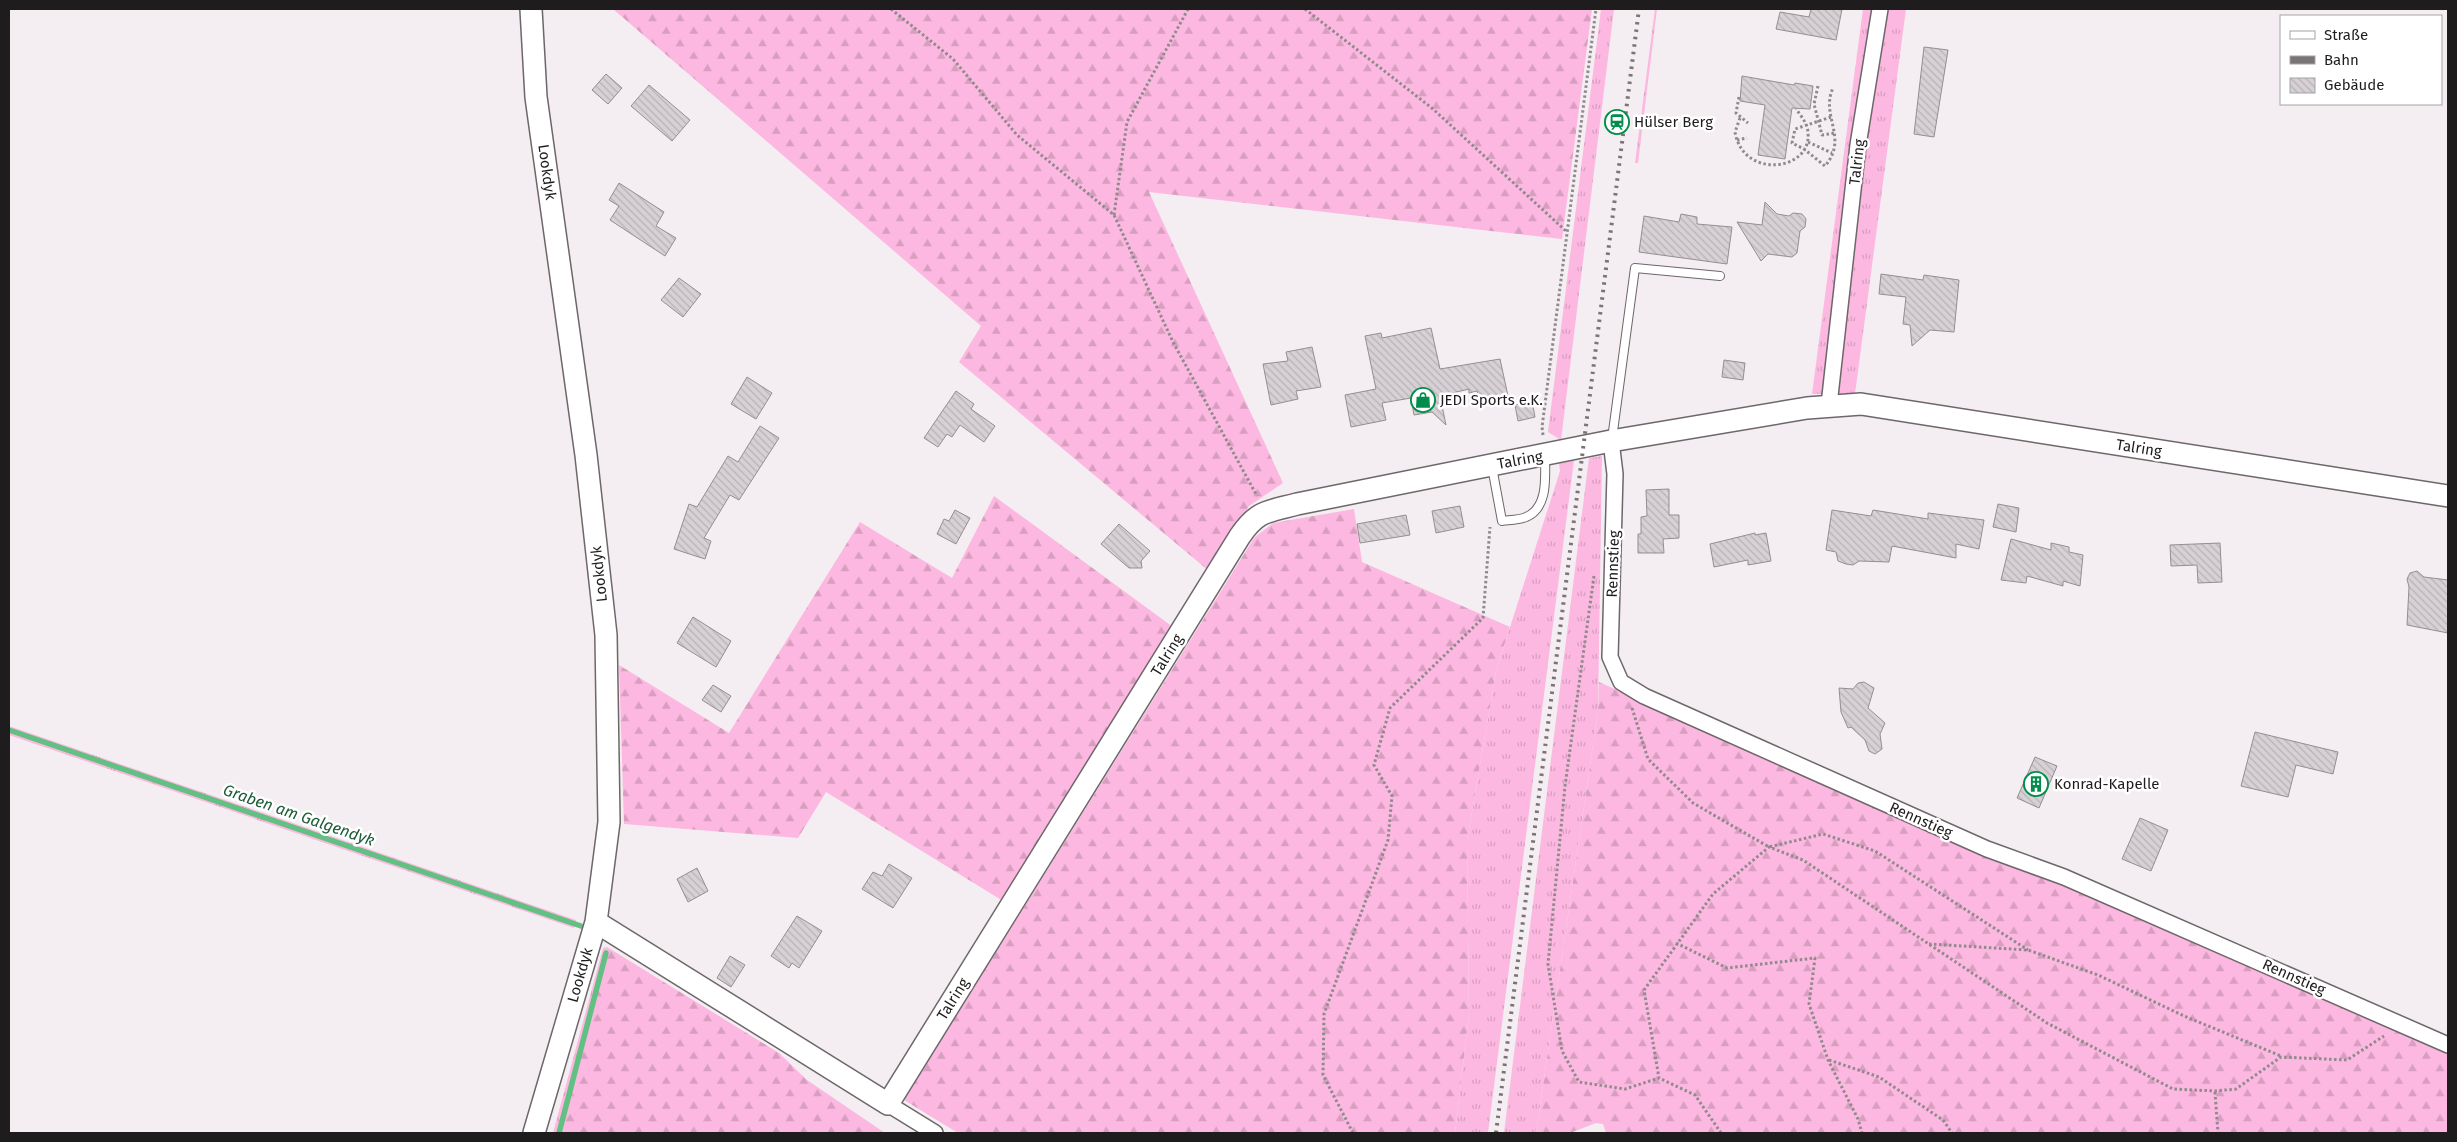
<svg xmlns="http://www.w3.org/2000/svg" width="2457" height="1142" font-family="'Fira Sans',sans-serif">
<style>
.grass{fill:url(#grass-tufts)}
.forest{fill:url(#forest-firs)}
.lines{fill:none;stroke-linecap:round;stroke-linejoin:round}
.stream{stroke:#63c083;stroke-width:5.5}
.building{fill:url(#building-back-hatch);stroke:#948e91}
.lane-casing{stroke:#6d676a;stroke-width:10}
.street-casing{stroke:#6d676a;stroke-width:18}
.secondary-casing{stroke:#6d676a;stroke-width:24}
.path{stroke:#908a8d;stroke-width:3;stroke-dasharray:2.5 2.5;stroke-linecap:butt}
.lane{stroke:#fff;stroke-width:8}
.street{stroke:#fff;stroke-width:15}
.secondary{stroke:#fff;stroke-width:21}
.rail{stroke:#797577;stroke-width:4;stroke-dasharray:2.5 5;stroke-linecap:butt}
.labels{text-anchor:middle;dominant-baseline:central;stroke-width:5;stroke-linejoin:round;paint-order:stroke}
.poi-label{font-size:15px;fill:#1f1c1e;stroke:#fff;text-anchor:start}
.street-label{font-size:15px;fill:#1f1c1e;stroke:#fff}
.water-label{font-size:16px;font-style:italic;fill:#1a5d35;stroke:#fff}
</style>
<defs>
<pattern id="grass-tufts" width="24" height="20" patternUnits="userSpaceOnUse" patternTransform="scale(1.25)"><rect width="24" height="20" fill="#fcb8e0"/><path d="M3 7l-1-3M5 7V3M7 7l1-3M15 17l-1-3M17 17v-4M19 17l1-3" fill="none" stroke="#d89ec0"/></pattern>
<pattern id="forest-firs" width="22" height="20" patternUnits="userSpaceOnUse" patternTransform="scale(1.25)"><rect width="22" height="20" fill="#fcb8e0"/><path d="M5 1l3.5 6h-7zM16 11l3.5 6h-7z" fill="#d89ec0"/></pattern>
<pattern id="building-back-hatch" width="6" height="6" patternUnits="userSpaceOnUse" patternTransform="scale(1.25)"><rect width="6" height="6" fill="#d7d0d4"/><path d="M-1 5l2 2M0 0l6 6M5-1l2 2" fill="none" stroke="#b8b2b6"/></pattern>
</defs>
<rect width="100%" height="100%" fill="#f4edf1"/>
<path class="grass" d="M 1601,9 L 1614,9 L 1561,440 L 1548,432 Z
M 1655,9 L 1657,9 L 1638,163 L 1635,163 Z
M 1863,9 L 1906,9 L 1855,394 L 1812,394 Z
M 1602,456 L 1598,711 L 1536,1133 L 1504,1133 L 1589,458 Z
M 1574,460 L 1488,1133 L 1455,1133 L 1469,1014 L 1467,841 L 1496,671 L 1560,471 L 1559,463 Z
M 9,726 L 576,920 L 574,928 L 9,735 Z
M 607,947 L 558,1133 L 553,1133 L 603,948 Z"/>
<path class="forest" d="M 613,9 L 1592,9 L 1562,239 L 1149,192 L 1283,483 L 1249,506 L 1209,571 L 959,362 L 981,326 Z
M 994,496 L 1173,627 L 1003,901 L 826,792 L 798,838 L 624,824 L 619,665 L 729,733 L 860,522 L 952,578 Z
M 1354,509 L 1362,562 L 1510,627 L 1496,671 L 1467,841 L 1469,1014 L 1455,1133 L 958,1133 L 904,1100 L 1254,538 L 1273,523 Z
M 1599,682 L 1982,853 L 2063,883 L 2448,1053 L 2448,1133 L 1606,1133 L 1603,1124 L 1596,1123 L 1570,1133 L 1536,1133 L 1598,711 Z
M 607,947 L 779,1053 L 807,1080 L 885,1133 L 558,1133 Z"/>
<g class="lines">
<path class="stream" d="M 9,730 L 581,926
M 559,1133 L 606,953"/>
</g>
<path class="building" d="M 1811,9 L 1842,9 L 1836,40 L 1776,29 L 1780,12 L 1809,17 Z
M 1924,47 L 1948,50 L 1934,137 L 1914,134 Z
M 606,74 L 622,88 L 608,104 L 592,90 Z
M 1742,76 L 1794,85 L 1795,83 L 1813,86 L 1810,109 L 1792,108 L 1785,159 L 1758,155 L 1765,105 L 1740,101 Z
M 649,85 L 690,120 L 672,141 L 631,106 Z
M 619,183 L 664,212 L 656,226 L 676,238 L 665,256 L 610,220 L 619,206 L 609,200 Z
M 1765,202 L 1777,214 L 1789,216 L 1793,213 L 1802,214 L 1806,219 L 1805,227 L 1800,231 L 1797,253 L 1792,257 L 1768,254 L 1761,261 L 1737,222 L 1762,225 Z
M 1681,214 L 1697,217 L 1697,224 L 1732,227 L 1727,264 L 1639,252 L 1644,216 L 1679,222 Z
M 1881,274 L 1923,280 L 1924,275 L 1959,280 L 1954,332 L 1930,330 L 1912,346 L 1910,325 L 1903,324 L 1906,297 L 1879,294 Z
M 679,278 L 701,294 L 683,317 L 661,300 Z
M 1431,328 L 1440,369 L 1500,359 L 1508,396 L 1480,402 L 1477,391 L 1469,393 L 1469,389 L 1440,396 L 1446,425 L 1432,412 L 1414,415 L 1411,398 L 1382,403 L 1386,420 L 1351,427 L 1345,395 L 1376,389 L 1365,336 L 1381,333 L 1382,338 Z
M 1312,347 L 1321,387 L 1296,391 L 1298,399 L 1271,405 L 1263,364 L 1288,361 L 1286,352 Z
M 1724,360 L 1745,363 L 1743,380 L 1722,377 Z
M 747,377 L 772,393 L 756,419 L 731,404 Z
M 956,391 L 974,404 L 971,409 L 995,426 L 984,442 L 960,425 L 952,437 L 947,434 L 938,447 L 924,438 Z
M 1532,401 L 1535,417 L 1518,421 L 1515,405 Z
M 760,426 L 779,438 L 739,500 L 730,495 L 704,538 L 711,541 L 705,559 L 674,549 L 689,504 L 697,507 L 728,456 L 738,462 Z
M 1669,489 L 1669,515 L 1679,515 L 1679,538 L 1663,539 L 1664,553 L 1638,553 L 1638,534 L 1641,534 L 1641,517 L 1647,516 L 1646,490 Z
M 1998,504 L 2019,508 L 2016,532 L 1993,527 Z
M 1460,506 L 1464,527 L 1436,533 L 1432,511 Z
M 955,510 L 970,518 L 956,544 L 937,534 L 944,519 L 949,521 Z
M 1832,510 L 1871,516 L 1873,510 L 1928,519 L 1928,513 L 1984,520 L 1979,549 L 1956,544 L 1956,558 L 1892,546 L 1889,562 L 1859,561 L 1853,565 L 1846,564 L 1838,561 L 1836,552 L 1826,550 Z
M 1406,515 L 1410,535 L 1360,543 L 1357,524 Z
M 1119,524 L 1150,551 L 1141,561 L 1142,568 L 1129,568 L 1101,544 Z
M 1755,533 L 1755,535 L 1766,533 L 1771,561 L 1748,565 L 1748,560 L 1714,567 L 1710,544 Z
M 2011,539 L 2051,550 L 2051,543 L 2069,547 L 2069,552 L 2083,555 L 2080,586 L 2063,581 L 2063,586 L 2027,576 L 2026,583 L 2001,580 Z
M 2220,543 L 2222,582 L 2198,583 L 2197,565 L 2171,566 L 2170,545 Z
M 2417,571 L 2424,577 L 2448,580 L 2448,633 L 2407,625 L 2409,587 L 2407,579 L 2410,573 Z
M 693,617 L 731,641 L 716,667 L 677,643 Z
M 1864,682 L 1874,688 L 1868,708 L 1885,723 L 1880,734 L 1882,749 L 1875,754 L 1869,751 L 1865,740 L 1851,727 L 1848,728 L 1841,712 L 1839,688 L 1853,689 L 1858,683 Z
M 713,685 L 731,696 L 721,712 L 702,700 Z
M 2255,732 L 2338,752 L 2333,774 L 2296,765 L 2288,797 L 2241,786 Z
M 2035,757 L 2057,766 L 2039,808 L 2017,798 Z
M 2140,818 L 2168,830 L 2151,871 L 2122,859 Z
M 889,864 L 912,878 L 893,908 L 862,889 L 873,872 L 882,876 Z
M 697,868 L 708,891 L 688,902 L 677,879 Z
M 797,916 L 822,931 L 799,968 L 792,963 L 789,968 L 771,956 Z
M 730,956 L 745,965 L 731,987 L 717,978 Z"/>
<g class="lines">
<defs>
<path id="lane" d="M 1612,439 L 1635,268 L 1720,276
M 1492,467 L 1502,521 C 1509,520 1519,520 1526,517 C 1549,508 1545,475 1545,456"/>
<path id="street" d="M 1829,405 L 1858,145 L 1880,9
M 1611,441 L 1615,474 L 1610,657 L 1621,682 L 1644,696 L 1987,849 L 2064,877 L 2448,1045
M 888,1104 L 935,1133"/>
<path id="secondary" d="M 531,9 L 536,97 L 586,455 L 606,635 L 609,822 L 596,922 L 534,1133
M 596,922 L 888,1104 L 1240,536 C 1258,510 1267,512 1297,504 L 1611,441 L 1807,408 L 1861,404 L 2448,496"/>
</defs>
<use href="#lane" class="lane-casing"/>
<use href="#street" class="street-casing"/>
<use href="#secondary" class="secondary-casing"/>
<path class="path" d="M 891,9 L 953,59 L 1017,135 L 1114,215 L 1173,342 L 1257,496
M 1305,9 L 1433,109 L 1567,232
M 1818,86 L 1814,104 L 1822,135 L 1835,133
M 1739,97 L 1736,113 L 1748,123
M 1831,117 L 1795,129 L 1792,143 L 1804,149 L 1825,166 C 1849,138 1820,116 1833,88
M 1740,118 L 1735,132 C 1743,180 1812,171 1808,133 C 1808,124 1801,116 1796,109
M 1737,140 L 1747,138
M 1808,142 L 1832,153
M 1114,215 L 1127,122 L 1188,9
M 1543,435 L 1542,427 L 1596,9
M 1594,576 L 1565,786 L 1548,964 L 1562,1051 L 1579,1082 L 1625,1089 L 1659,1078
M 1632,708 L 1648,759 L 1693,803 L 1769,847 L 1823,834 L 1875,851 L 2028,950
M 1676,943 L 1727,968 L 1815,958 L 1809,1004 L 1828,1060 L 1858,1119 L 1862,1133
M 1929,944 L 2028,950 L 2098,975 L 2184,1016 L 2281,1056
M 1829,1060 L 1879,1077 L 1943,1120 L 1952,1133
M 2215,1092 L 2218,1133
M 1353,1133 L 1323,1075 L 1324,1014 L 1388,840 L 1392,796 L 1374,765 L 1390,708 L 1483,618 L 1490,527
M 1721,1133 L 1695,1095 L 1659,1078 L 1644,990 L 1713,894 L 1769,847 L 1803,860 L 2047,1023 L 2173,1089 L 2215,1091 L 2236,1089 L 2281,1057 L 2347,1060 L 2384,1036"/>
<use href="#lane" class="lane"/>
<use href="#street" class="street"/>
<use href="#secondary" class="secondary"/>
<path class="rail" d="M 1496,1133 L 1639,9"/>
</g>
<defs>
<symbol id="station-ring" viewBox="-11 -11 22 22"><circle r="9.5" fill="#fff" stroke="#018d4b" stroke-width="1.5"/><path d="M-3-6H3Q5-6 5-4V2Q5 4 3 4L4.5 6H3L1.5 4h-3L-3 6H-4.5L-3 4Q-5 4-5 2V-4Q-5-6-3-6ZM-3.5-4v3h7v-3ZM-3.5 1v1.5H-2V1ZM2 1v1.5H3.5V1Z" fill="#018d4b"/></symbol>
<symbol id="shop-ring" viewBox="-11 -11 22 22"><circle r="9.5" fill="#fff" stroke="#018d4b" stroke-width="1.5"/><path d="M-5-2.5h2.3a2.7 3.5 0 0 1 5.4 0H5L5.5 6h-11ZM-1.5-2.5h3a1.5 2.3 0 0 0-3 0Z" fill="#018d4b"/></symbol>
<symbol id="building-ring" viewBox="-11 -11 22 22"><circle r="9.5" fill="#fff" stroke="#018d4b" stroke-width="1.5"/><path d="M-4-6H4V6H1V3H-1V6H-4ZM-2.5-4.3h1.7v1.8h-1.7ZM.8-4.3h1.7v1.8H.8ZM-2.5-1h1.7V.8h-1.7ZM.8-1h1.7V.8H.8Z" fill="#018d4b"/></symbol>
</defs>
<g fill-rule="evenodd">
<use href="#station-ring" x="1603" y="108" width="28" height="28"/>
<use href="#shop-ring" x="1409" y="386" width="28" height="28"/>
<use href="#building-ring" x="2022" y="770" width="28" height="28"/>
</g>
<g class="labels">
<g class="poi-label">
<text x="1634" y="122">Hülser Berg</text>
<text x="1440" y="400">JEDI Sports e.K.</text>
<text x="2054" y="784">Konrad-Kapelle</text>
</g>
<g class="street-label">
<text transform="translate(1857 162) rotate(-83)">Talring</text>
<text transform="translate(547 172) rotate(82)">Lookdyk</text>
<text transform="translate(2139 448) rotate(9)">Talring</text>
<text transform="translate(1520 460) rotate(-10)">Talring</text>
<text transform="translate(1613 564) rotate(-88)">Rennstieg</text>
<text transform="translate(599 574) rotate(-96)">Lookdyk</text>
<text transform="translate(1167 655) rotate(-58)">Talring</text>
<text transform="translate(1921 820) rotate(24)">Rennstieg</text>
<text transform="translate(580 975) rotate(-74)">Lookdyk</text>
<text transform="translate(2294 977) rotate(24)">Rennstieg</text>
<text transform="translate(953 999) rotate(-58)">Talring</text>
</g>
<g class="water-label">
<text transform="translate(299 815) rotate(19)">Graben am Galgendyk</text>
</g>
</g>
<rect width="2457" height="1142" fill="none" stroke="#1f1c1e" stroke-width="20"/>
<rect x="2280" y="15" width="162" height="90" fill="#ffffff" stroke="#a5a4a5"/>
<rect x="2290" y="31" width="25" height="8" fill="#ffffff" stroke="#a5a4a5"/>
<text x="2324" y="40" font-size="15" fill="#1f1c1e">Straße</text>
<rect x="2290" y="56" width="25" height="8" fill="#797577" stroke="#a5a4a5"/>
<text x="2324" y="65" font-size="15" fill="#1f1c1e">Bahn</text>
<rect x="2290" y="78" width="25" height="15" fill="url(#building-back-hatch)" stroke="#a5a4a5"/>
<text x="2324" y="90" font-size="15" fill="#1f1c1e">Gebäude</text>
</svg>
